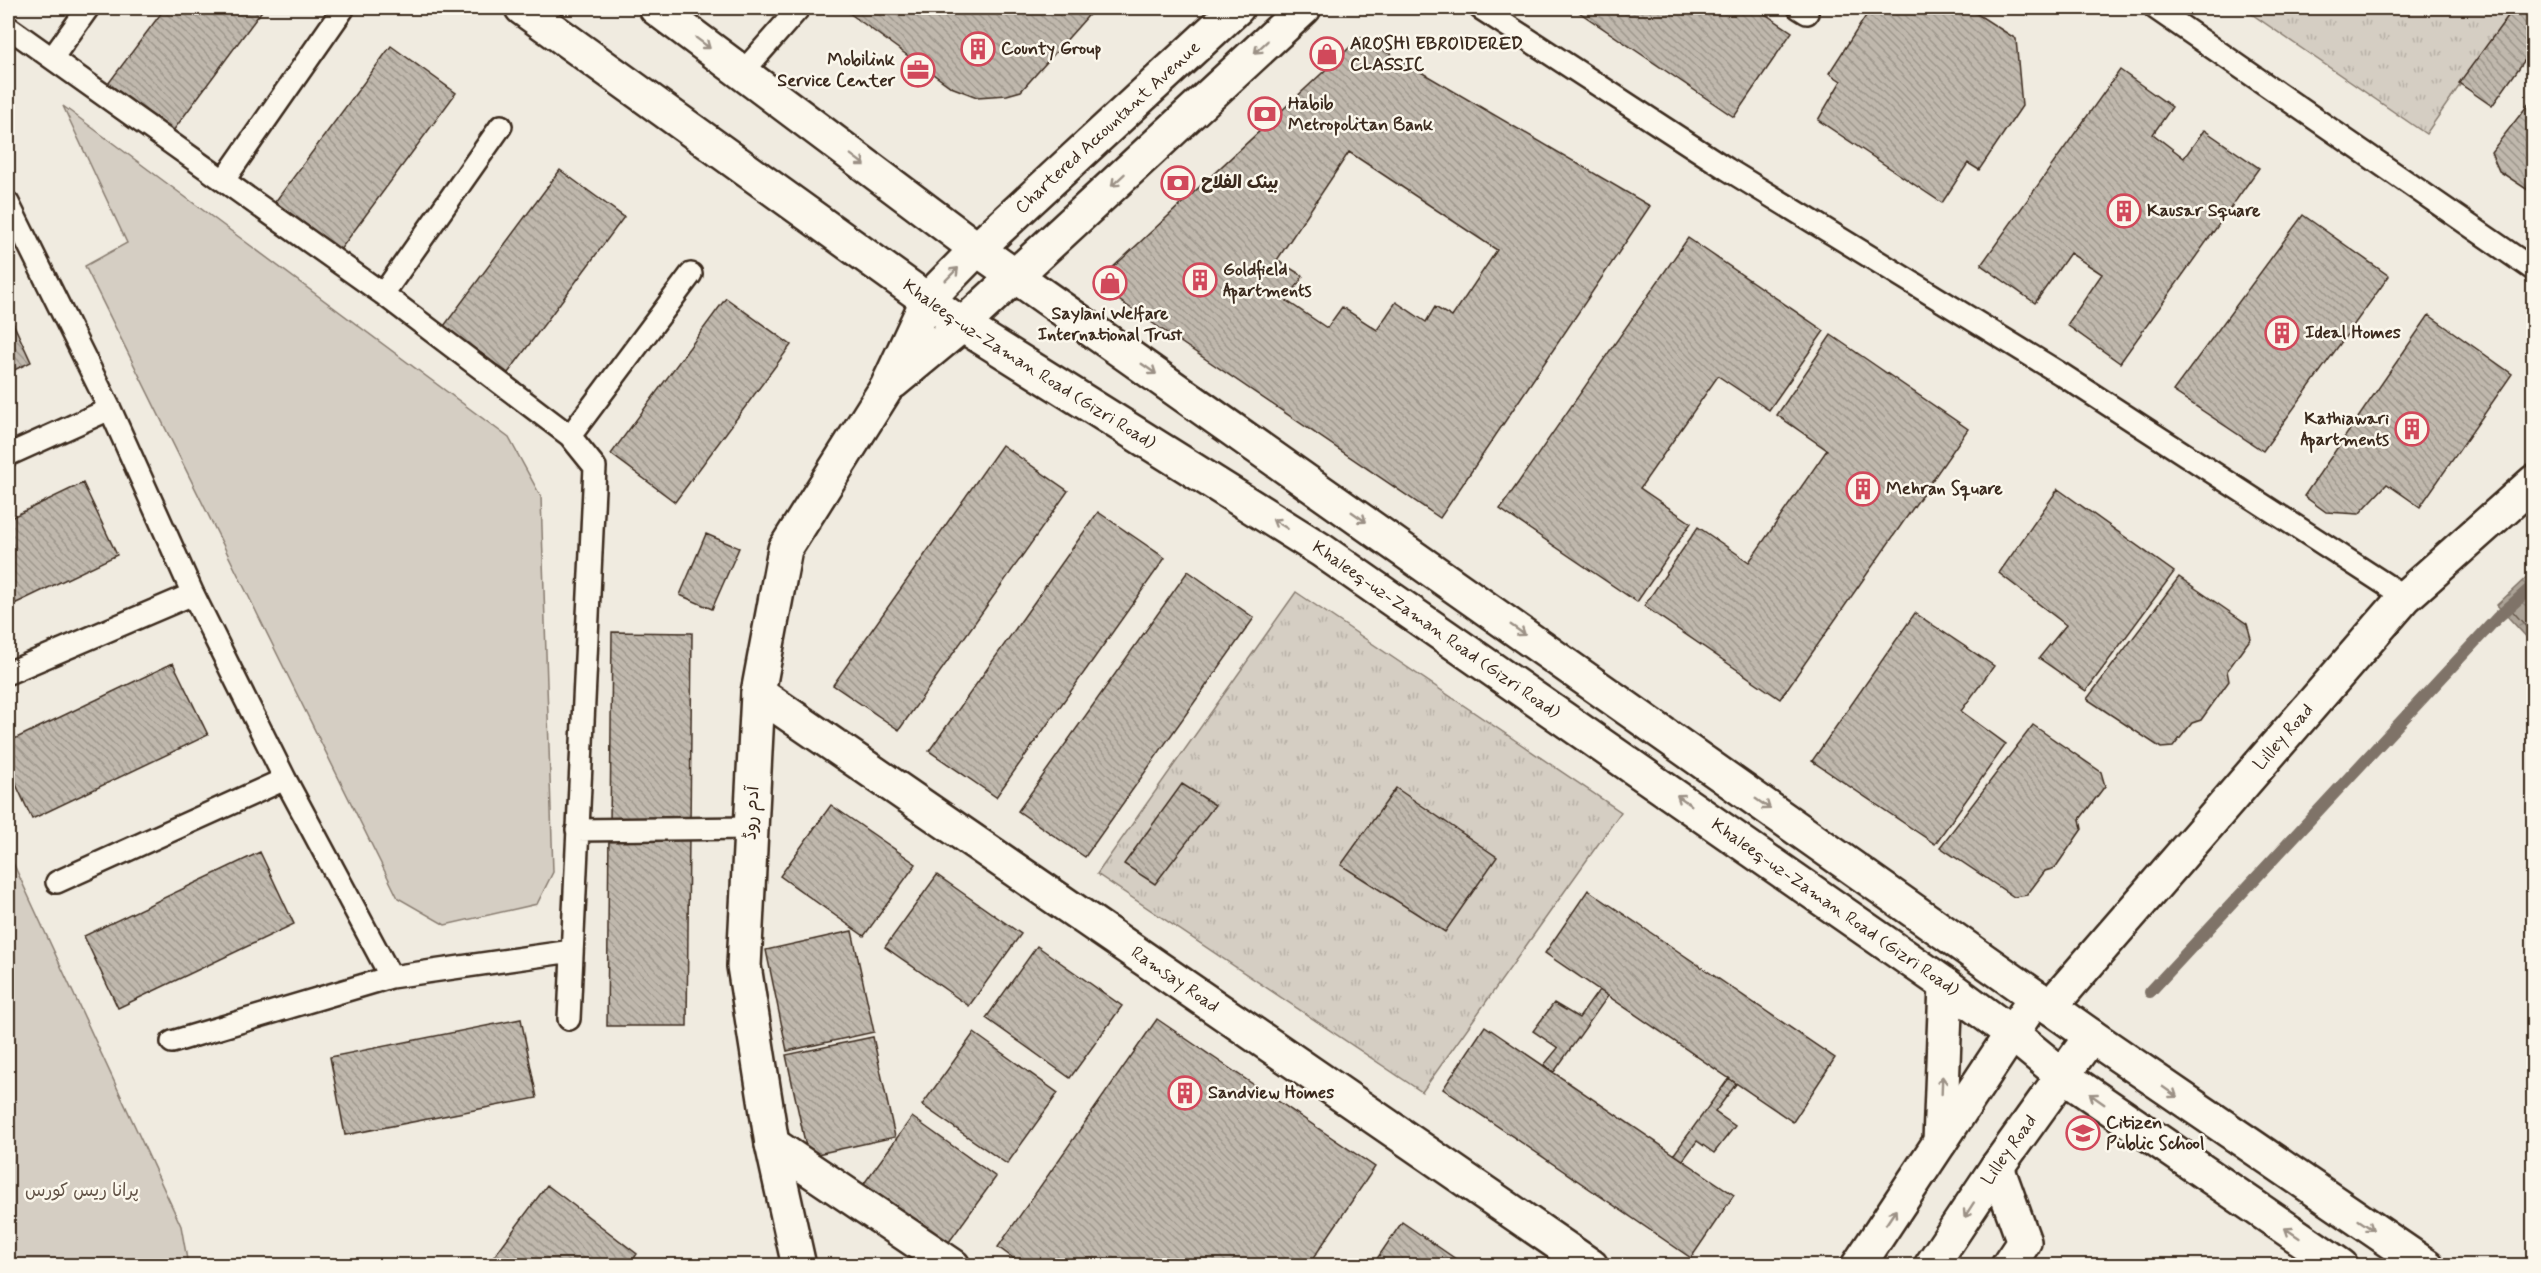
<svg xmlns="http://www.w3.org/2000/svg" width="2541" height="1273" font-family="Mynerve,'Playpen Sans Arabic',sans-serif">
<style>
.grass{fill:url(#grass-tufts);stroke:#887c70;stroke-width:1.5}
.park{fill:#d5cec3;stroke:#887c70;stroke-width:1.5}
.water{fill:url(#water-ripples);stroke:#7f7367;stroke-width:1.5}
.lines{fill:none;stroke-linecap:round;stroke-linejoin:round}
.shore{stroke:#685a4e;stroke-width:1.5}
.stream{stroke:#7f7367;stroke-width:12}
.building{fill:url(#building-back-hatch);stroke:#3b2a1e;stroke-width:1.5;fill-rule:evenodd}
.lane-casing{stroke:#3b2a1e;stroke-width:26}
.street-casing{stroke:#3b2a1e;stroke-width:38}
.secondary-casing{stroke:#3b2a1e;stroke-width:38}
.primary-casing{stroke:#3b2a1e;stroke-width:38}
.lane{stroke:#fbf7ec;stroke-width:21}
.street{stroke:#fbf7ec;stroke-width:33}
.secondary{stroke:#fbf7ec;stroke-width:33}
.primary{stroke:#fbf7ec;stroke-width:33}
.oneway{stroke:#9b9085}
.labels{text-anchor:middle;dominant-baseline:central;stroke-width:5;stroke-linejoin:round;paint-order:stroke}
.poi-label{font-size:18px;font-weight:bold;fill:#3b2a1e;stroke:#fbf7ec;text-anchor:start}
.street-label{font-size:18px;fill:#3b2a1e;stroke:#fbf7ec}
.park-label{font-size:18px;fill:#625347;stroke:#fbf7ec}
</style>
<defs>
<pattern id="grass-tufts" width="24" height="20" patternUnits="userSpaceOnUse" patternTransform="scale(1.5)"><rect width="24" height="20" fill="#d5cec3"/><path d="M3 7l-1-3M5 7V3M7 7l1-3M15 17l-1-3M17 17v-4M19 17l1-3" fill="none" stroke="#b8b1a7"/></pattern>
<pattern id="water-ripples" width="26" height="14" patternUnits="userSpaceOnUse" patternTransform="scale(1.5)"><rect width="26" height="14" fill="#aca397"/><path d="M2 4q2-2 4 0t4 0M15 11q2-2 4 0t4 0" fill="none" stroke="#8d857b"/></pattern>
<pattern id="building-back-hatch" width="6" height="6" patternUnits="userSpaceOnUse" patternTransform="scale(1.5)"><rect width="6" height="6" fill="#c0b8ad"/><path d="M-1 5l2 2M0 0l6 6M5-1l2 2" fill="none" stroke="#9d968c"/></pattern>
</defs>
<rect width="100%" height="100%" fill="#f0ebe0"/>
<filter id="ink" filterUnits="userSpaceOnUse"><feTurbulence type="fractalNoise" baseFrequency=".0167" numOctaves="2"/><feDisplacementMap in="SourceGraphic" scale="12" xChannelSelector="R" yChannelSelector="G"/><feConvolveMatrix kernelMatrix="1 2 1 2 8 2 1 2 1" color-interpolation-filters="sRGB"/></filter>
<g filter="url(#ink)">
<path class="grass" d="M 2243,8 L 2501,8 L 2510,13 L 2426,134 Z
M 1296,592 L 1621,812 L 1422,1092 L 1097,874 Z"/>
<path class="park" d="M 63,106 L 509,438 L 541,497 L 553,872 L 537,904 L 445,925 L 398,898 L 85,266 L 127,243 Z
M 8,852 L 181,1226 L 188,1265 L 8,1265 Z"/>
<path class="water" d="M 2533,571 L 2533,644 L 2497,605 Z"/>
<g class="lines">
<path class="shore" d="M 2534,579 L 2507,605 L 2534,635"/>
<path class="stream" d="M 2150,992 L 2497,618 L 2534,585"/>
</g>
<path class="building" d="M 165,8 L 264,8 L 173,131 L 108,84 Z
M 847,8 L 1095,8 L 1021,91 L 1007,95 L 977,97 L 951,87 L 845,10 Z
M 1573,8 L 1756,8 L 1792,32 L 1734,117 Z
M 1871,8 L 1968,8 L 2016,39 L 2022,106 L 1979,170 L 1968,163 L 1942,203 L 1818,120 L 1841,81 L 1829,73 Z
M 2514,8 L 2534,8 L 2534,47 L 2492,106 L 2459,83 Z
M 1361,37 L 1650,206 L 1440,518 L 1095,284 ZM 1349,152 L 1497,250 L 1452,317 L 1435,307 L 1426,322 L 1396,302 L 1377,330 L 1342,307 L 1327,328 L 1287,301 L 1303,276 L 1277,260 Z
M 391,46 L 456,93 L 340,250 L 275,202 Z
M 2120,70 L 2172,107 L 2153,134 L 2184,158 L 2204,130 L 2259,168 L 2120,363 L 2067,325 L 2102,274 L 2070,253 L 2035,303 L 1981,265 Z
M 2534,97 L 2534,194 L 2499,171 L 2491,152 Z
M 560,170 L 624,217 L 508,373 L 444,326 Z
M 2303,215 L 2389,276 L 2263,451 L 2173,391 Z
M 1688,238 L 1824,331 L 1769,410 L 1718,376 L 1640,488 L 1691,523 L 1637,602 L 1500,509 Z
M 726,298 L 791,345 L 675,502 L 611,454 Z
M 8,312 L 31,362 L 8,373 Z
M 2429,315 L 2512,374 L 2420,507 L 2387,484 L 2359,514 L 2326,512 L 2304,496 Z
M 1831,335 L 1968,429 L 1780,699 L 1644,606 L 1698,527 L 1749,562 L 1827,450 L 1777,415 Z
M 1002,445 L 1068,491 L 899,730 L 833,685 Z
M 83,483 L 117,555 L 8,607 L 8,519 Z
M 2058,489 L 2174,572 L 2086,691 L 2039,658 L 2066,625 L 1999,573 Z
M 1098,512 L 1165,558 L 996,797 L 929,751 Z
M 706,534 L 739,548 L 712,609 L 680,595 Z
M 1188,571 L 1254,618 L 1085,857 L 1018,811 Z
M 2179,577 L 2247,624 L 2251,638 L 2227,671 L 2229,681 L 2201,720 L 2192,723 L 2173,747 L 2161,748 L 2087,699 Z
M 1915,613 L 1994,666 L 1961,711 L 2006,744 L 1935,844 L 1812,761 Z
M 612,632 L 692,633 L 690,826 L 610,826 Z
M 173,663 L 208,735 L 32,819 L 8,767 L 8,742 Z
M 2033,725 L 2101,772 L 2105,786 L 2080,819 L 2082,829 L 2055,868 L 2045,871 L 2027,895 L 2014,897 L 1940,847 Z
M 1182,784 L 1215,805 L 1155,884 L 1124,864 Z
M 1396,788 L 1497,857 L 1445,932 L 1341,865 Z
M 831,805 L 916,864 L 864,936 L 780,876 Z
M 609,831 L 689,833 L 687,1026 L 607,1026 Z
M 260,852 L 294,924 L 118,1008 L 84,936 Z
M 937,875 L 1021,934 L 969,1006 L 885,947 Z
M 1588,890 L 1835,1058 L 1793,1122 L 1545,953 Z
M 852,931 L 874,1032 L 787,1051 L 766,950 Z
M 1037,946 L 1122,1006 L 1070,1078 L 986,1018 Z
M 1599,990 L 1608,996 L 1554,1072 L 1544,1065 L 1558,1048 L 1533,1031 L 1554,1003 L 1579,1018 Z
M 521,1019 L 537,1098 L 345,1135 L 330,1057 Z
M 1157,1019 L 1375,1167 L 1308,1266 L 1024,1266 L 998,1247 Z
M 1485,1026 L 1734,1195 L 1691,1258 L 1443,1089 Z
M 974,1033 L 1058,1093 L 1007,1164 L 922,1105 Z
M 873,1037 L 895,1137 L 808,1156 L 786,1055 Z
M 1729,1078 L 1736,1084 L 1715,1112 L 1735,1126 L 1714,1153 L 1697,1141 L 1683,1160 L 1674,1154 Z
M 912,1117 L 996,1177 L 944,1249 L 860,1189 Z
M 547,1185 L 637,1254 L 629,1266 L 487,1266 Z
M 1402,1222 L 1466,1266 L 1372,1266 Z"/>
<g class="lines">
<defs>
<path id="lane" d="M 1480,8 L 1727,169 L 2061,374 L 2405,597
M 1799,8 L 1807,13
M 2155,8 L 2534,270
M 8,27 L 383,294 L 570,436 L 595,467 L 569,1019
M 53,57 L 88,8
M 742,73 L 799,8
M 224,180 L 343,9
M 8,203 L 110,409 L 193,594 L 285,779 L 391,977 L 572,951
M 383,294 L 501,126
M 570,436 L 691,274
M 8,455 L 110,409
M 8,673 L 193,594
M 577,830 L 751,828
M 57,882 L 285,779
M 172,1042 L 391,977"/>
<g id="street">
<path id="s1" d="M 758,693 L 1591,1266"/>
<path id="s2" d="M 2050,1007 L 2405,597 L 2534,482"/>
<path d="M 772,1144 L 953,1266"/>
<path d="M 1997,1167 L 2024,1242 L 2008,1266"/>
</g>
<g id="secondary">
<path d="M 893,382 L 962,325 L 1304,8"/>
<path d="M 1940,1142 L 1946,985"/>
<path id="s3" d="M 799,1266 L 772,1144 L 744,966 L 758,693 L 785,549 L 887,387 L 928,299 L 977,249 L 1237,8"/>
<path d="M 1858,1266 L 2036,997"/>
<path id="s4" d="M 1931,1266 L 1997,1167 L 2091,1036"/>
</g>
<g id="primary">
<path id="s5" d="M 522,8 L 962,325 L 1321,550 L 1946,985 L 2011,1033 L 2062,1075 L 2341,1266"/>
<path d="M 656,8 L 977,249 L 2091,1036 L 2427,1266"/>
</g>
</defs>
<use href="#lane" class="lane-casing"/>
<use href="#street" class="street-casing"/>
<use href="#secondary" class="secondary-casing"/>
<use href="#primary" class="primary-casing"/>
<use href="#lane" class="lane"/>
<use href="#street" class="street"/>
<use href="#secondary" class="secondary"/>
<use href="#primary" class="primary"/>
</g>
<defs><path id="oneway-shaft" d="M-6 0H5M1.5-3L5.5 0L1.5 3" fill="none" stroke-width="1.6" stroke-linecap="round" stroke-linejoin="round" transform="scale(1.5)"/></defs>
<g class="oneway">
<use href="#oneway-shaft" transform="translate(703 43) rotate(37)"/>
<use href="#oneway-shaft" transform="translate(1261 47) rotate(137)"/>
<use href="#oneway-shaft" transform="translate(858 160) rotate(37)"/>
<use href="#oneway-shaft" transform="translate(1118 180) rotate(137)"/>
<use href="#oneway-shaft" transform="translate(952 274) rotate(-45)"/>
<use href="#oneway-shaft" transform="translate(1149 369) rotate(35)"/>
<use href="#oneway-shaft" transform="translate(1359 517) rotate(35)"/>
<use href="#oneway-shaft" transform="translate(1280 524) rotate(-148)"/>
<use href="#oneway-shaft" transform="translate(1518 630) rotate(35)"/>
<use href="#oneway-shaft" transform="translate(1684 800) rotate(-145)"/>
<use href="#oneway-shaft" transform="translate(1763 804) rotate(35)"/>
<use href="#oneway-shaft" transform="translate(1942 1085) rotate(-88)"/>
<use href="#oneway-shaft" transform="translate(2170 1092) rotate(35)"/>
<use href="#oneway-shaft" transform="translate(2097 1099) rotate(-145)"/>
<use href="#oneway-shaft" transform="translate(1969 1210) rotate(123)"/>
<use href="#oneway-shaft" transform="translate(1891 1217) rotate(-56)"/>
<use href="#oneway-shaft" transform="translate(2366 1225) rotate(34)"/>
<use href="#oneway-shaft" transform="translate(2292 1233) rotate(-146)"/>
</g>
</g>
<defs>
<symbol id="building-ring" viewBox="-11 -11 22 22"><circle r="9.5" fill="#fbf7ec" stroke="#d1495b" stroke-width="1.5"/><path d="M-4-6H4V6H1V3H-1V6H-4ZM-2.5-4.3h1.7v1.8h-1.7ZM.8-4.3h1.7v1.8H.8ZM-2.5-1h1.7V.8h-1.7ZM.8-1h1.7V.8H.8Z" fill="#d1495b"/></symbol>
<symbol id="shop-ring" viewBox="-11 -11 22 22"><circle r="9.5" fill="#fbf7ec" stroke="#d1495b" stroke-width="1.5"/><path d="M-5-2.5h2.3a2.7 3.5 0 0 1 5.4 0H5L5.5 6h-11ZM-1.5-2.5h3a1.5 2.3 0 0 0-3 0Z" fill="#d1495b"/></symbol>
<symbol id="office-ring" viewBox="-11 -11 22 22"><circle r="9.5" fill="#fbf7ec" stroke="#d1495b" stroke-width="1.5"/><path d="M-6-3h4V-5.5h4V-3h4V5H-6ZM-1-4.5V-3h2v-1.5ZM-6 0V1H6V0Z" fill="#d1495b"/></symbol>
<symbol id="bank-ring" viewBox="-11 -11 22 22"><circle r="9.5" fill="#fbf7ec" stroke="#d1495b" stroke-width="1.5"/><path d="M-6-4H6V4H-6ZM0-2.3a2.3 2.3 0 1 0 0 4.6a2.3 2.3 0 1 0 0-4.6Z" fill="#d1495b"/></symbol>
<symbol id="school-ring" viewBox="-11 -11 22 22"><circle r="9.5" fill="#fbf7ec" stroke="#d1495b" stroke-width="1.5"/><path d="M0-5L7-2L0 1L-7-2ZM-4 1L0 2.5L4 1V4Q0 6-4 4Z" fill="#d1495b"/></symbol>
</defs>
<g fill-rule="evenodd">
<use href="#building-ring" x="959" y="30" width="38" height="38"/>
<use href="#shop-ring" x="1308" y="35" width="38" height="38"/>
<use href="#office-ring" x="899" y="51" width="38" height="38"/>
<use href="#bank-ring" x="1246" y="95" width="38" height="38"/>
<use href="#bank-ring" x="1159" y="164" width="38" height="38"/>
<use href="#building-ring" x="2105" y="192" width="38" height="38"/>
<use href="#building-ring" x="1181" y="261" width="38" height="38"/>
<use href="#shop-ring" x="1091" y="264" width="38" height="38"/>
<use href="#building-ring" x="2263" y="314" width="38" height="38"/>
<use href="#building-ring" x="2393" y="410" width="38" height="38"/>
<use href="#building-ring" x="1844" y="470" width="38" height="38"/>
<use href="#building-ring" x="1166" y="1074" width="38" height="38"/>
<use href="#school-ring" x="2064" y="1114" width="38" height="38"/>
</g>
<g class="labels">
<g class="poi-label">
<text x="1350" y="44">AROSHI EBROIDERED<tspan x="1350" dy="21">CLASSIC</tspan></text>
<text x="1001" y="49">County Group</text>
<text x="895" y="60" text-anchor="end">Mobilink<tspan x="895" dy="21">Service Center</tspan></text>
<text x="1288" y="104">Habib<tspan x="1288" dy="21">Metropolitan Bank</tspan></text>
<text x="1201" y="183">بینک الفلاح</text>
<text x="2147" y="211">Kausar Square</text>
<text x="1223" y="270">Goldfield<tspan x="1223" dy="21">Apartments</tspan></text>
<text x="1110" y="314" text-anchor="middle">Saylani Welfare<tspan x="1110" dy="21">International Trust</tspan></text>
<text x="2305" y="333">Ideal Homes</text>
<text x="2389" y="419" text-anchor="end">Kathiawari<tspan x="2389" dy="21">Apartments</tspan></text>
<text x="1886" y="489">Mehran Square</text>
<text x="1208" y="1093">Sandview Homes</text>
<text x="2106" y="1123">Citizen<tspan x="2106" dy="21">Public School</tspan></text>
</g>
<g class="street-label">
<text stroke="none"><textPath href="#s3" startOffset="1262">Chartered Accountant Avenue</textPath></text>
<text stroke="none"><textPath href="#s5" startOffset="620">Khaleeq-uz-Zaman Road (Gizri Road)</textPath></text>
<text stroke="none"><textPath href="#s5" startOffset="1106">Khaleeq-uz-Zaman Road (Gizri Road)</textPath></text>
<text stroke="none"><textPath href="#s2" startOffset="357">Lilley Road</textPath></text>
<text transform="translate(752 813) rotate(-87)">آدم روڈ</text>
<text stroke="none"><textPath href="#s5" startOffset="1592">Khaleeq-uz-Zaman Road (Gizri Road)</textPath></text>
<text stroke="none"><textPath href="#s1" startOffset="506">Ramsay Road</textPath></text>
<text stroke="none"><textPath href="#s4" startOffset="140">Lilley Road</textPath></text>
</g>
<g class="park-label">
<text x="82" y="1191">پرانا ریس کورس</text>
</g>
</g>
<rect width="2541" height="1273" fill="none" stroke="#fbf7ec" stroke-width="30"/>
<rect x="15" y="15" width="2511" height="1243" fill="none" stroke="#3b2a1e" stroke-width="2" filter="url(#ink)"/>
</svg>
